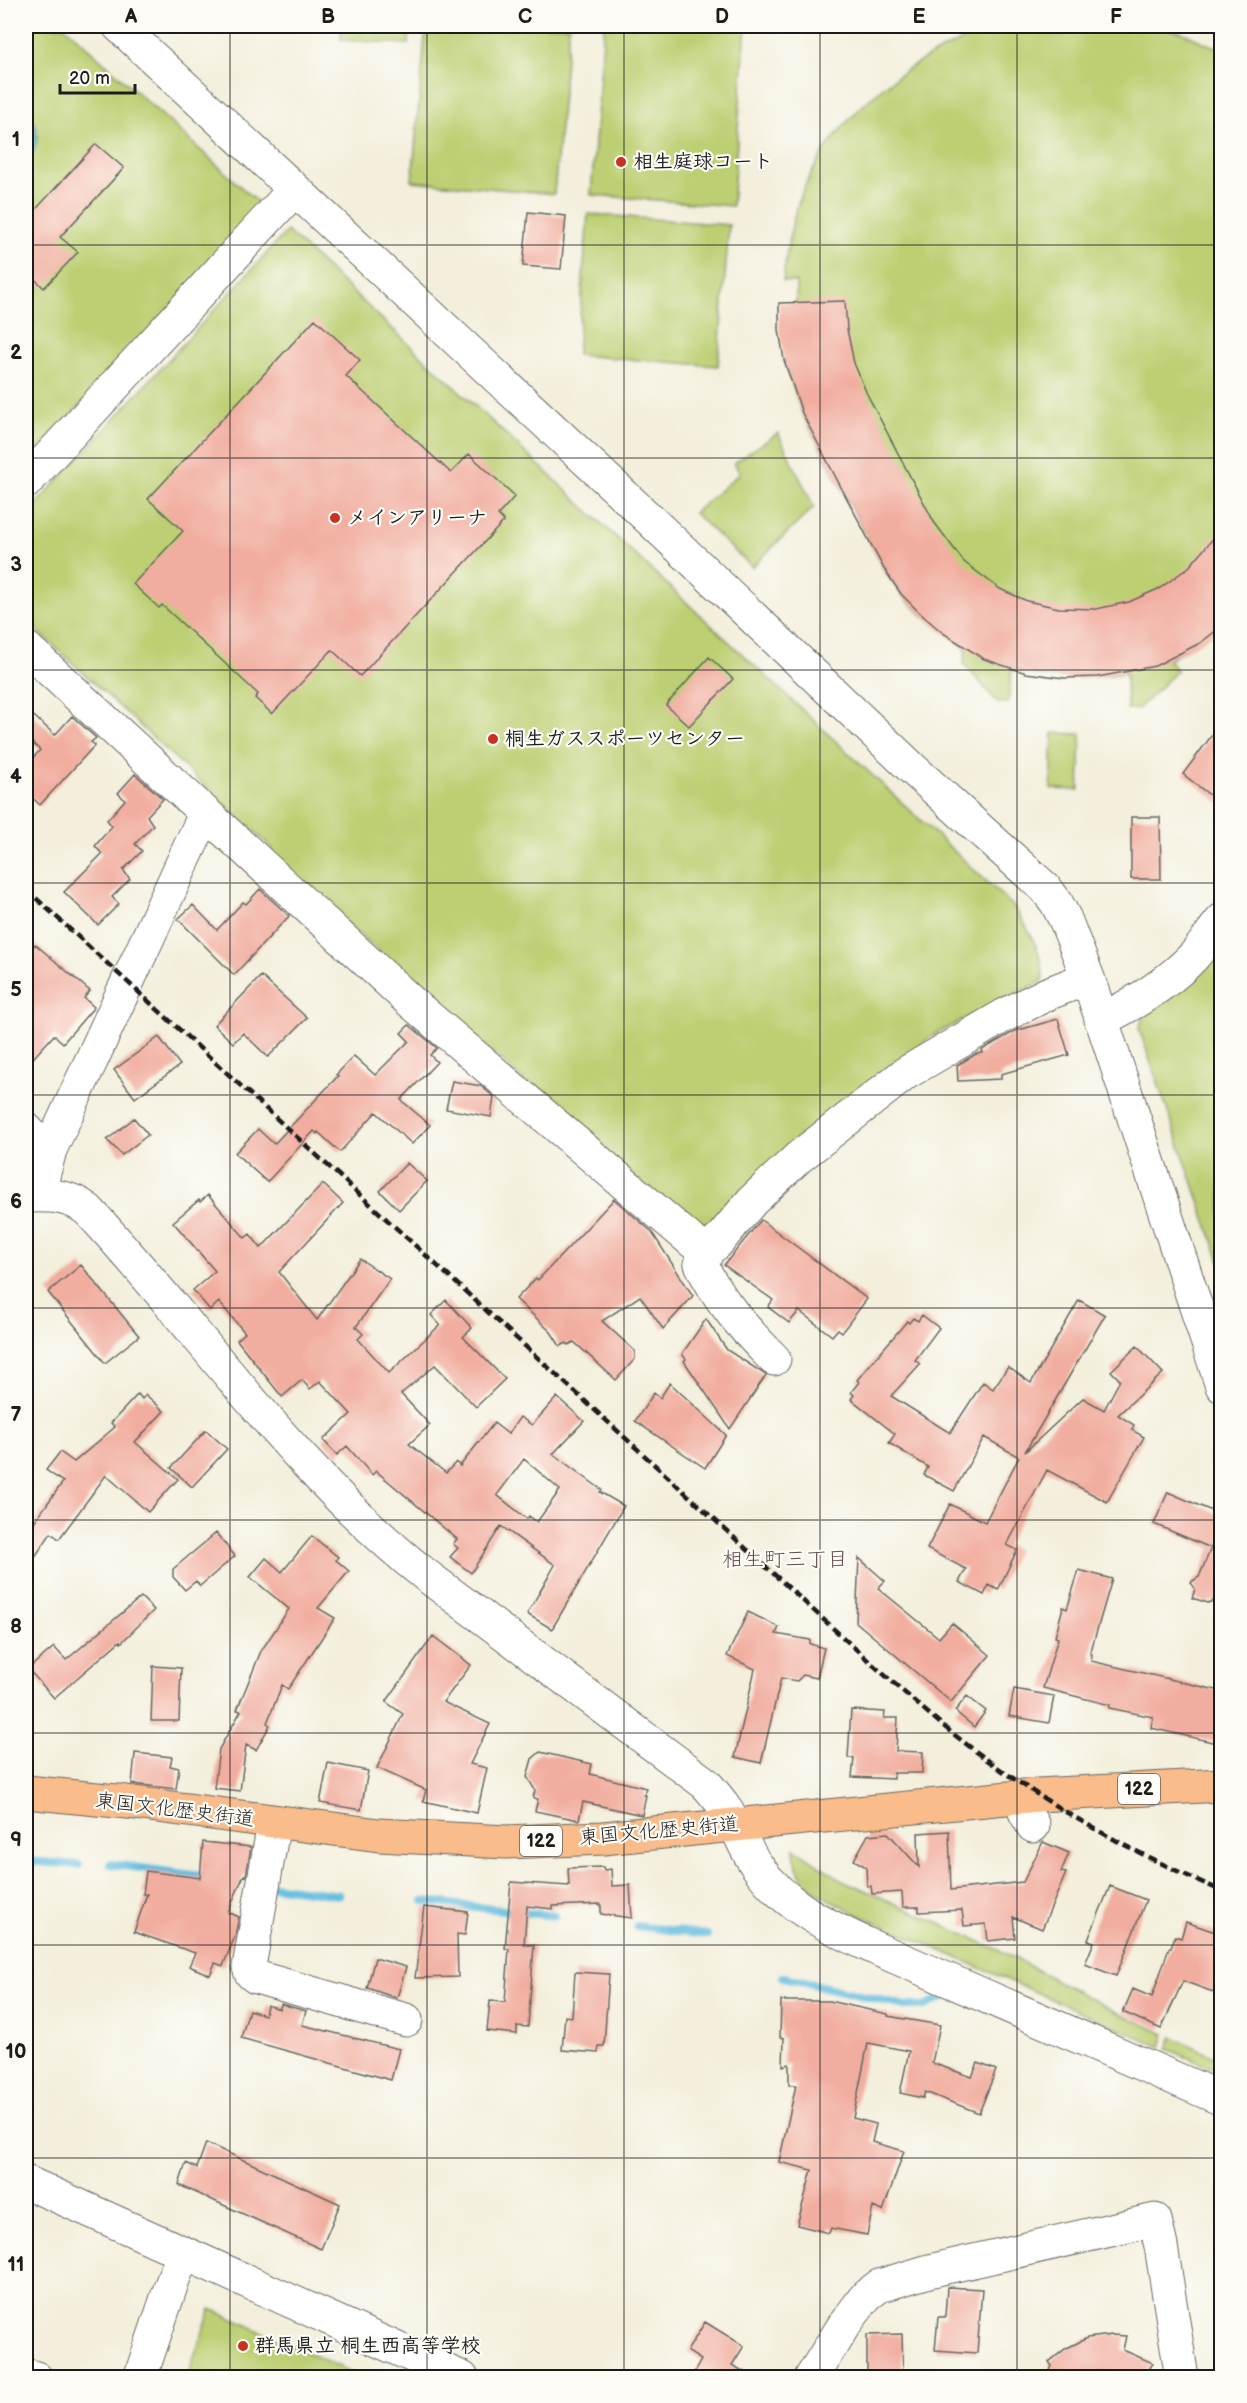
<svg xmlns="http://www.w3.org/2000/svg" width="1247" height="2403" font-family="'Balsamiq Sans','Klee One',sans-serif">
<style>
.green{fill:#bccf72;stroke:#6c7647;stroke-width:1.5}
.water{fill:#60bcde;stroke:#3e6c7d;stroke-width:1.5}
.lines{fill:none;stroke-linecap:round;stroke-linejoin:round}
.stream{stroke:#60bcde;stroke-width:8}
.building{fill:#f1ad9f;fill-rule:evenodd}
.minor-casing{stroke:#67665f;stroke-width:35}
.highway-casing{stroke:#67665f;stroke-width:35}
.minor{stroke:#fff;stroke-width:33}
.highway{stroke:#f9bc8a;stroke-width:33}
.rail{stroke:#1c1c1c;stroke-width:4.5;stroke-dasharray:9 4.5;stroke-linecap:butt}
.grid{fill:none;stroke:#1c1c1c;stroke-width:1.5;stroke-opacity:0.55}
.poi-dot{fill:#c8321e;stroke:#fdfcf7;stroke-width:2}
.labels{text-anchor:middle;dominant-baseline:central;stroke-width:4.5;stroke-linejoin:round;paint-order:stroke}
.shield{fill:#fdfcf7;stroke:#605f5e;stroke-width:1.5}
.shield-label{font-size:18px;font-weight:bold;fill:#1c1c1c}
.poi-label{font-size:20px;font-weight:bold;fill:#1c1c1c;stroke:#fdfcf7;text-anchor:start}
.street-label{font-size:20px;fill:#1c1c1c;stroke:#fdfcf7}
.neighbourhood-label{font-size:21px;fill:#674f4a;stroke:#fdfcf7}
.neatline{fill:none;stroke:#1c1c1c;stroke-width:2}
.grid-label{font-size:20px;text-anchor:middle;font-weight:bold;fill:#1c1c1c}
</style>
<rect width="100%" height="100%" fill="#fdfcf7"/>
<filter id="ink" filterUnits="userSpaceOnUse"><feTurbulence type="fractalNoise" baseFrequency=".0167" numOctaves="2"/><feDisplacementMap in="SourceGraphic" scale="12" xChannelSelector="R" yChannelSelector="G"/><feConvolveMatrix kernelMatrix="1 2 1 2 8 2 1 2 1" color-interpolation-filters="sRGB"/></filter>
<filter id="wash" filterUnits="userSpaceOnUse"><feTurbulence type="fractalNoise" baseFrequency=".008" numOctaves="4" result="noise"/><feDisplacementMap in="SourceGraphic" scale="24" xChannelSelector="R" yChannelSelector="G"/><feGaussianBlur stdDeviation="1.35" result="paint"/><feColorMatrix in="noise" values="0 0 0 0 0 0 0 0 0 0 0 0 0 0 0 0 0 1.4 0 .05"/><feComposite in="paint" operator="in"/></filter>
<g filter="url(#wash)">
<rect width="100%" height="100%" fill="#f3efdc"/>
<path class="green" d="M 26,26 L 64,26 L 263,207 L 26,464 Z
M 342,26 L 410,26 L 409,44 L 341,40 Z
M 426,26 L 569,26 L 554,194 L 412,181 Z
M 604,26 L 746,26 L 732,206 L 591,195 Z
M 1013,26 L 1154,26 L 1181,32 L 1221,50 L 1221,627 L 1169,660 L 1177,671 L 1138,709 L 1127,709 L 1126,673 C 1088,679 1050,681 1012,669 L 1008,703 L 998,703 L 964,664 L 966,649 L 921,614 L 901,594 L 884,569 L 802,413 L 784,360 L 796,302 L 796,282 L 783,281 C 786,253 790,227 799,201 C 831,113 923,42 1013,26 Z
M 588,214 L 729,225 L 718,366 L 577,355 Z
M 287,231 L 1013,906 C 1028,928 1044,954 1043,981 L 933,1035 L 788,1149 L 708,1235 L 699,1236 L 269,854 L 273,849 L 26,620 L 26,515 Z
M 778,433 L 814,507 L 752,567 L 694,513 L 740,473 L 734,463 Z
M 1053,733 L 1081,734 L 1079,790 L 1051,789 Z
M 1221,945 L 1221,1264 L 1139,1029 L 1144,1015 Z
M 794,1848 L 840,1879 L 1003,1952 L 1110,2009 L 1165,2034 L 1161,2047 L 855,1913 C 823,1895 795,1889 794,1848 Z
M 1172,2037 L 1221,2059 L 1218,2071 L 1168,2049 Z
M 211,2309 L 362,2377 L 187,2377 Z"/>
<path class="water" d="M 26,109 C 41,125 40,147 26,163 Z"/>
<g class="lines">
<path class="stream" d="M 26,1861 L 79,1865
M 110,1864 L 208,1877
M 272,1886 L 339,1895
M 424,1901 L 555,1916
M 637,1926 L 707,1935
M 783,1977 L 906,2006 L 925,2006 L 944,1997"/>
</g>
<g id="blocks">
<path class="building" d="M 96,144 L 124,168 L 60,237 L 78,252 L 44,288 L 26,271 L 26,220 Z
M 528,212 L 566,216 L 561,269 L 523,266 Z
M 845,301 L 847,329 L 854,363 L 867,394 L 934,522 L 964,562 L 1000,589 L 1027,601 L 1059,608 L 1096,609 L 1129,602 L 1160,588 L 1189,567 L 1221,529 L 1221,627 L 1200,643 L 1155,666 L 1098,677 L 1064,678 L 1026,673 L 984,659 L 943,633 L 921,614 L 901,594 L 884,569 L 802,413 L 784,360 L 779,330 L 779,303 Z
M 315,319 L 360,360 L 346,376 L 451,473 L 469,454 L 515,496 L 498,515 L 504,521 L 360,676 L 332,650 L 272,714 L 255,698 L 258,694 L 162,605 L 159,608 L 133,584 L 183,531 L 148,499 Z
M 709,657 L 733,679 L 689,726 L 666,705 Z
M 26,709 L 55,735 L 72,716 L 96,738 L 91,742 L 95,745 L 40,805 L 26,792 L 26,766 L 40,750 L 26,737 Z
M 1221,723 L 1221,804 L 1183,774 Z
M 135,774 L 163,799 L 147,816 L 153,825 L 135,844 L 142,851 L 123,870 L 130,879 L 112,897 L 119,904 L 98,925 L 64,892 L 102,854 L 95,846 L 112,826 L 107,820 L 125,800 L 118,793 Z
M 1131,817 L 1160,817 L 1161,879 L 1131,879 Z
M 260,889 L 289,916 L 234,975 L 178,919 L 193,905 L 217,930 L 243,902 L 246,904 Z
M 35,944 L 90,991 L 84,998 L 94,1007 L 63,1043 L 54,1035 L 26,1066 L 26,955 Z
M 261,976 L 307,1018 L 268,1057 L 243,1033 L 233,1043 L 214,1025 Z
M 1058,1019 L 1069,1055 L 1001,1074 L 1001,1079 L 958,1081 L 957,1065 L 976,1054 L 983,1053 L 982,1050 L 1015,1031 Z
M 409,1025 L 437,1048 L 430,1055 L 437,1062 L 401,1100 L 430,1125 L 412,1144 L 376,1112 L 340,1152 L 318,1132 L 317,1134 L 314,1131 L 267,1182 L 235,1153 L 258,1129 L 274,1144 L 338,1076 L 336,1075 L 354,1056 L 375,1075 L 409,1041 L 401,1033 Z
M 159,1037 L 180,1065 L 135,1098 L 114,1070 Z
M 452,1081 L 481,1086 L 494,1097 L 491,1117 L 446,1109 Z
M 134,1118 L 148,1135 L 122,1155 L 107,1140 Z
M 407,1163 L 427,1181 L 399,1210 L 380,1191 Z
M 323,1184 L 343,1203 L 279,1272 L 317,1320 L 360,1259 L 390,1279 L 356,1327 L 363,1334 L 358,1339 L 389,1373 L 440,1325 L 431,1315 L 446,1300 L 472,1328 L 463,1337 L 505,1379 L 476,1407 L 435,1365 L 401,1394 L 430,1425 L 409,1444 L 446,1473 L 456,1462 L 460,1466 L 494,1423 L 508,1434 L 520,1417 L 532,1425 L 557,1397 L 584,1421 L 553,1454 L 602,1490 L 600,1492 L 624,1506 L 552,1629 L 527,1614 L 555,1565 L 501,1526 L 471,1573 L 450,1557 L 458,1548 L 453,1544 L 457,1539 L 376,1471 L 372,1475 L 347,1446 L 337,1455 L 323,1440 L 351,1414 L 320,1381 L 310,1389 L 302,1380 L 282,1397 L 237,1340 L 245,1333 L 219,1302 L 210,1310 L 193,1290 L 215,1271 L 173,1222 L 199,1200 L 200,1202 L 208,1195 L 245,1238 L 250,1234 L 261,1248 ZM 524,1459 L 560,1490 L 537,1522 L 529,1516 L 527,1519 L 497,1495 Z
M 614,1199 L 651,1231 L 693,1296 L 663,1329 L 640,1296 L 602,1321 L 635,1351 L 635,1359 L 616,1380 L 574,1342 L 568,1345 L 567,1343 L 560,1346 L 551,1332 L 516,1299 L 536,1278 L 538,1280 Z
M 761,1220 L 867,1299 L 842,1332 L 838,1329 L 832,1336 L 799,1311 L 789,1323 L 768,1307 L 773,1300 L 724,1265 Z
M 81,1265 L 139,1336 L 105,1363 L 48,1292 Z
M 1079,1300 L 1105,1315 L 1025,1452 L 1083,1398 L 1104,1410 L 1120,1380 L 1111,1371 L 1137,1346 L 1163,1373 L 1118,1415 L 1134,1425 L 1132,1430 L 1144,1437 L 1107,1502 L 1047,1470 L 1007,1545 L 1017,1550 L 998,1590 L 989,1585 L 984,1595 L 959,1582 L 966,1569 L 927,1549 L 950,1504 L 985,1522 L 1019,1457 L 984,1437 L 954,1491 L 924,1475 L 928,1467 L 889,1443 L 895,1434 L 851,1399 L 854,1395 L 851,1392 L 859,1382 L 857,1380 L 907,1321 L 909,1323 L 913,1318 L 918,1321 L 922,1315 L 939,1328 L 915,1360 L 920,1364 L 891,1396 L 950,1433 L 983,1382 L 993,1389 L 1008,1367 L 1031,1383 Z
M 706,1319 L 727,1350 L 766,1375 L 730,1429 L 684,1361 L 686,1359 L 682,1354 Z
M 670,1383 L 726,1435 L 705,1468 L 635,1421 L 654,1393 L 660,1398 Z
M 138,1394 L 142,1399 L 146,1395 L 164,1411 L 135,1442 L 178,1479 L 148,1512 L 106,1475 L 59,1539 L 51,1533 L 26,1570 L 26,1533 L 63,1482 L 46,1470 L 60,1452 L 74,1462 L 115,1427 L 111,1423 Z
M 206,1430 L 227,1449 L 192,1487 L 171,1468 Z
M 1168,1492 L 1221,1515 L 1221,1604 L 1213,1601 L 1208,1603 L 1192,1598 L 1195,1589 L 1191,1582 L 1199,1577 L 1211,1548 L 1154,1524 Z
M 216,1533 L 235,1556 L 200,1586 L 196,1581 L 185,1590 L 173,1577 L 173,1569 Z
M 312,1536 L 338,1557 L 336,1560 L 349,1571 L 318,1608 L 335,1618 L 288,1689 L 282,1685 L 267,1723 L 270,1725 L 256,1750 L 246,1745 L 240,1791 L 214,1788 L 219,1749 L 241,1711 L 237,1710 L 261,1651 L 289,1609 L 250,1577 L 266,1558 L 282,1572 Z
M 859,1558 L 885,1581 L 878,1588 L 939,1638 L 952,1623 L 990,1655 L 951,1702 L 856,1622 Z
M 1079,1570 L 1112,1579 L 1090,1654 L 1092,1654 L 1091,1661 L 1221,1691 L 1221,1744 L 1151,1728 L 1153,1717 L 1109,1708 L 1110,1705 L 1043,1688 L 1058,1638 L 1055,1637 L 1063,1607 L 1067,1609 Z
M 141,1597 L 154,1610 L 121,1643 L 120,1641 L 54,1698 L 28,1669 L 54,1647 L 66,1660 Z
M 748,1612 L 779,1627 L 776,1634 L 810,1640 L 810,1644 L 824,1648 L 817,1678 L 803,1675 L 797,1681 L 781,1678 L 761,1763 L 735,1757 L 755,1669 L 727,1656 Z
M 433,1636 L 471,1665 L 443,1702 L 490,1724 L 470,1764 L 487,1768 L 477,1813 L 423,1801 L 426,1790 L 377,1768 L 403,1714 L 386,1702 Z
M 153,1666 L 181,1668 L 179,1721 L 151,1721 Z
M 1014,1689 L 1054,1696 L 1049,1723 L 1009,1716 Z
M 967,1696 L 986,1711 L 974,1727 L 955,1711 Z
M 851,1710 L 885,1712 L 884,1718 L 898,1718 L 896,1751 L 923,1752 L 922,1773 L 894,1773 L 894,1779 L 852,1777 L 854,1758 L 848,1758 Z
M 540,1752 L 592,1764 L 590,1774 L 646,1788 L 644,1795 L 646,1795 L 642,1815 L 583,1802 L 579,1820 L 535,1811 L 538,1799 L 533,1798 L 535,1790 L 527,1777 L 532,1759 Z
M 135,1753 L 172,1757 L 170,1766 L 179,1768 L 176,1789 L 132,1784 Z
M 328,1763 L 368,1771 L 361,1810 L 320,1803 Z
M 949,1831 L 951,1890 L 1023,1882 L 1043,1842 L 1069,1853 L 1061,1872 L 1066,1873 L 1042,1929 L 1013,1917 L 1015,1938 L 988,1941 L 986,1924 L 964,1926 L 962,1910 L 919,1912 L 919,1907 L 903,1907 L 902,1892 L 872,1894 L 871,1886 L 867,1886 L 866,1867 L 854,1860 L 868,1835 L 888,1833 L 919,1867 L 918,1833 Z
M 203,1842 L 251,1847 L 246,1876 L 244,1875 L 228,1912 L 239,1917 L 235,1936 L 223,1966 L 215,1963 L 210,1975 L 189,1966 L 195,1953 L 134,1932 L 147,1894 L 143,1894 L 146,1871 L 200,1878 Z
M 603,1867 L 604,1870 L 611,1869 L 612,1886 L 630,1885 L 632,1918 L 601,1914 L 601,1904 L 553,1906 L 553,1909 L 527,1906 L 524,1945 L 534,1945 L 528,2027 L 517,2026 L 517,2034 L 487,2031 L 490,2001 L 505,2002 L 509,1949 L 505,1949 L 511,1882 L 569,1886 L 568,1868 Z
M 1110,1886 L 1146,1900 L 1116,1976 L 1085,1964 L 1094,1942 L 1088,1940 Z
M 424,1907 L 468,1912 L 465,1935 L 457,1934 L 458,1977 L 415,1978 Z
M 1186,1922 L 1221,1934 L 1221,1995 L 1183,1981 L 1161,2029 L 1123,2012 L 1133,1989 L 1152,1997 L 1169,1948 L 1171,1948 L 1175,1936 L 1181,1938 Z
M 375,1958 L 406,1967 L 397,1998 L 367,1988 Z
M 575,1972 L 609,1974 L 604,2046 L 599,2046 L 598,2053 L 562,2050 L 565,2016 L 572,2017 Z
M 781,2001 L 829,2001 L 888,2014 L 888,2016 L 940,2025 L 932,2063 L 972,2077 L 978,2063 L 996,2070 L 979,2113 L 925,2092 L 923,2098 L 900,2093 L 909,2051 L 868,2043 L 853,2118 L 876,2124 L 872,2142 L 904,2151 L 883,2211 L 873,2207 L 867,2235 L 831,2228 L 829,2233 L 797,2225 L 812,2170 L 779,2162 L 796,2085 L 789,2085 L 789,2064 L 783,2066 L 784,2038 L 780,2037 Z
M 281,2004 L 306,2011 L 302,2025 L 399,2049 L 391,2080 L 241,2038 L 249,2010 L 265,2015 L 267,2005 L 280,2009 Z
M 206,2143 L 340,2204 L 321,2249 L 179,2185 L 186,2163 L 197,2168 Z
M 947,2287 L 982,2289 L 977,2353 L 935,2350 L 938,2317 L 945,2317 Z
M 705,2322 L 744,2346 L 732,2365 L 755,2378 L 691,2378 L 701,2360 L 687,2351 Z
M 902,2334 L 903,2378 L 867,2378 L 867,2335 Z
M 1112,2335 L 1126,2336 L 1123,2350 L 1153,2363 L 1144,2378 L 1046,2378 L 1052,2366 L 1049,2362 L 1065,2349 L 1087,2338 Z"/>
</g>
</g>
<g filter="url(#ink)">
<use href="#blocks" fill-opacity="0" stroke="#67665f" stroke-width="1.5"/>
<g class="lines">
<defs>
<path id="minor" d="M 119,26 L 628,499 L 915,771 L 1046,889 L 1056,902 L 1065,919 L 1088,978 L 1222,1386
M 26,482 L 294,190
M 26,648 L 411,1002 L 693,1242 L 706,1250
M 1101,1020 C 1134,1004 1167,984 1193,957 C 1203,946 1212,932 1222,920
M 26,1129 L 41,1145 L 50,1150
M 38,1195 L 50,1150 L 199,827 L 208,816
M 26,1196 C 49,1195 69,1195 88,1210 C 203,1333 293,1471 427,1576 L 706,1784 C 713,1792 720,1800 726,1809 C 738,1827 744,1848 757,1866 C 786,1908 832,1928 877,1949 L 1222,2099
M 706,1250 L 716,1244 L 752,1201 L 799,1157 L 906,1073 L 1005,1015 L 1047,994 L 1088,978
M 706,1250 L 705,1258 L 701,1264 C 718,1300 746,1331 774,1359
M 1023,1796 L 1025,1812 L 1033,1826
M 274,1823 L 249,1967 L 251,1973 L 256,1977 L 406,2020
M 26,2182 L 462,2378
M 26,2375 L 36,2378
M 140,2378 L 175,2274 L 185,2254
M 811,2378 L 844,2325 L 866,2296 L 879,2286 L 929,2271 L 1155,2220 L 1161,2246 L 1182,2378"/>
<path id="highway" d="M 26,1792 L 127,1802 L 379,1835 L 506,1842 L 603,1838 L 1038,1795 L 1222,1785"/>
</defs>
<use href="#minor" class="minor-casing"/>
<use href="#highway" class="highway-casing"/>
<use href="#minor" class="minor"/>
<use href="#highway" class="highway"/>
<path class="rail" d="M 26,889 L 871,1663 C 902,1690 932,1718 965,1743 C 1043,1804 1131,1852 1222,1891"/>
</g>
</g>
<path class="grid" d="M 230,26 L 230,2378M 427,26 L 427,2378M 624,26 L 624,2378M 820,26 L 820,2378M 1017,26 L 1017,2378M 26,245 L 1222,245M 26,458 L 1222,458M 26,670 L 1222,670M 26,883 L 1222,883M 26,1095 L 1222,1095M 26,1308 L 1222,1308M 26,1520 L 1222,1520M 26,1733 L 1222,1733M 26,1945 L 1222,1945M 26,2158 L 1222,2158"/>
<g class="poi-dot">
<circle cx="621" cy="162" r="6"/>
<circle cx="335" cy="518" r="6"/>
<circle cx="493" cy="739" r="6"/>
<circle cx="243" cy="2346" r="6"/>
</g>
<g class="labels">
<g class="shield">
<rect x="1118" y="1774" width="42" height="30" rx="4.5"/>
<rect x="520" y="1826" width="42" height="30" rx="4.5"/>
</g>
<g class="shield-label">
<text x="1139" y="1789">122</text>
<text x="541" y="1841">122</text>
</g>
<g class="poi-label">
<text x="633" y="162">相生庭球コート</text>
<text x="347" y="518">メインアリーナ</text>
<text x="505" y="739">桐生ガススポーツセンター</text>
<text x="255" y="2346">群馬県立 桐生西高等学校</text>
</g>
<g class="street-label">
<text transform="translate(175 1810) rotate(7)">東国文化歴史街道</text>
<text transform="translate(659 1831) rotate(-5)">東国文化歴史街道</text>
</g>
<g class="neighbourhood-label">
<text x="785" y="1559">相生町三丁目</text>
</g>
</g>
<rect width="1247" height="2403" fill="none" stroke="#fdfcf7" stroke-width="66"/>
<path d="M60 84v9h75v-9" fill="none" stroke="#1c1c1c" stroke-width="3"/>
<text x="69" y="84" font-size="18" fill="#1c1c1c" stroke="#fdfcf7" stroke-width="4.5" paint-order="stroke">20 m</text>
<rect x="33" y="33" width="1181" height="2337" class="neatline"/>
<g class="grid-label">
<text x="131" y="23">A</text>
<text x="328" y="23">B</text>
<text x="525" y="23">C</text>
<text x="722" y="23">D</text>
<text x="919" y="23">E</text>
<text x="1116" y="23">F</text>
<text x="16" y="146">1</text>
<text x="16" y="359">2</text>
<text x="16" y="571">3</text>
<text x="16" y="783">4</text>
<text x="16" y="996">5</text>
<text x="16" y="1208">6</text>
<text x="16" y="1421">7</text>
<text x="16" y="1633">8</text>
<text x="16" y="1846">9</text>
<text x="16" y="2058">10</text>
<text x="16" y="2271">11</text>
</g>
</svg>
